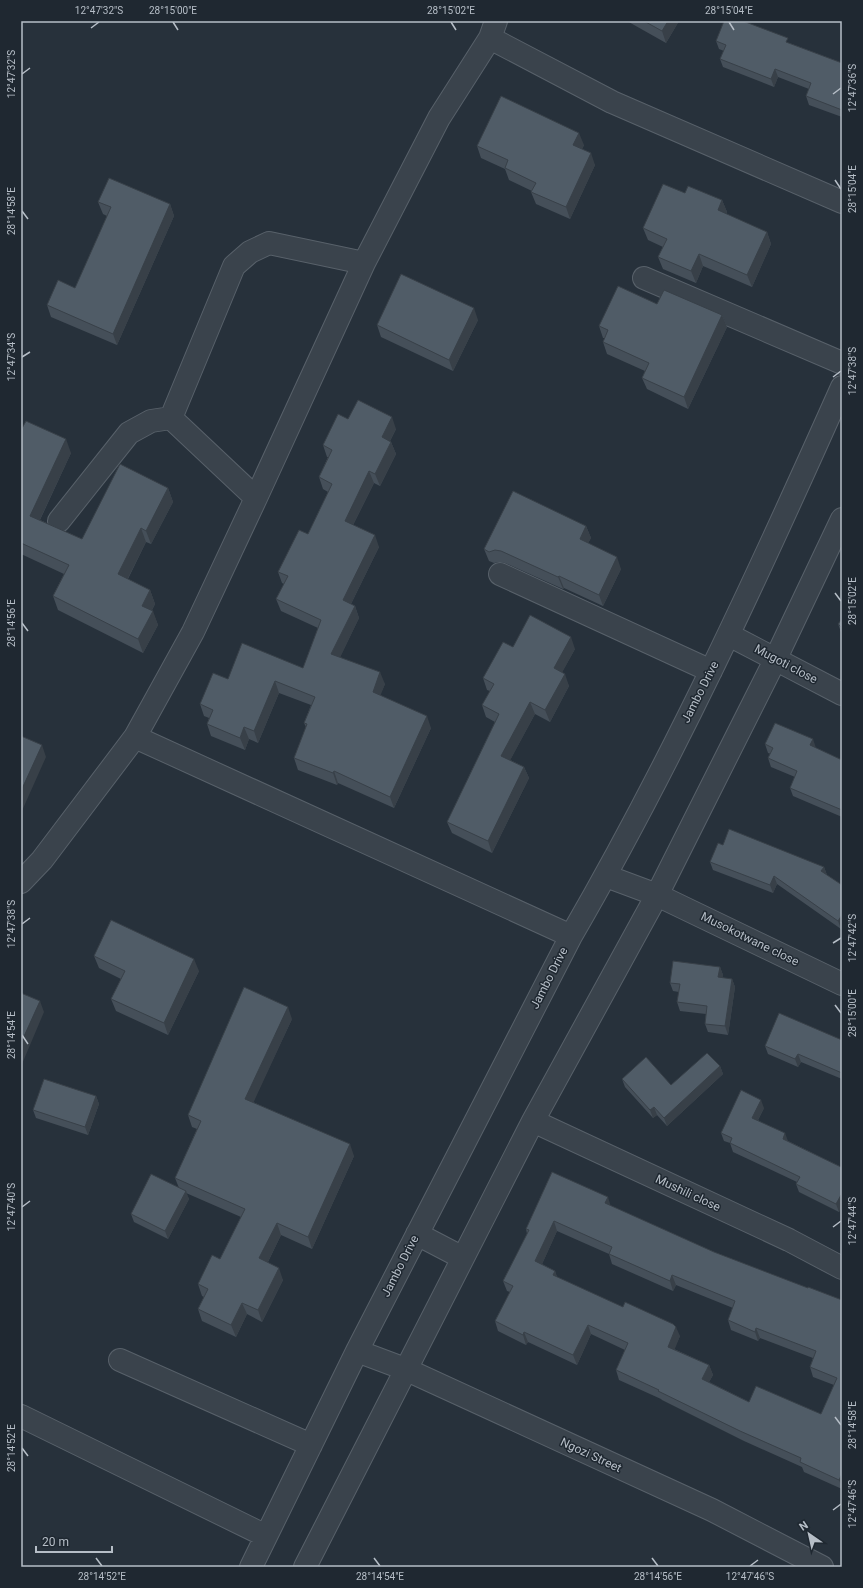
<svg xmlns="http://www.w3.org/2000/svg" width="863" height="1588" font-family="Roboto,sans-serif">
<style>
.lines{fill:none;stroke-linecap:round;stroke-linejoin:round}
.minor-casing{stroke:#58616a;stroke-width:24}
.minor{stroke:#3a434c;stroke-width:22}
.wall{fill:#454f59;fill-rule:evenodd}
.shaded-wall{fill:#384048}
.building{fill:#505c67;stroke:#384048;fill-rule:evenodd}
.ticks{fill:none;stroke:#b6bec7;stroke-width:1.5}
.labels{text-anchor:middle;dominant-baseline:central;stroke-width:3;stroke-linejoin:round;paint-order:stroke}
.street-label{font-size:12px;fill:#b6bec7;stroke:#1f2831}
.neatline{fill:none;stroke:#b6bec7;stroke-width:1.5}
.ticks-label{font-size:10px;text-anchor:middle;fill:#b6bec7}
</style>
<rect width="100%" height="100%" fill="#27313b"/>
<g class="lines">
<defs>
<path id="minor" d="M 490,38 L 612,102 L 842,202
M 644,278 L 842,363
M 171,418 L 256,498
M 59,521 L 129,433 L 151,421 L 171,418 L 234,266 L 250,252 L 269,243 L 364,263
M 500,574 L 711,671
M 729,635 L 842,694
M 135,737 L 571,936
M 606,876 L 657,895 L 842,984
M 21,882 L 42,860 L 135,737 L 193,632 L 256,498 L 364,263 L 439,118 L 490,38 L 496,21
M 533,1121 L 789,1240 L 842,1268
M 417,1234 L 463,1258
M 357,1351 L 405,1369 L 712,1510 L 822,1567
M 120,1360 L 311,1445
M 21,1416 L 266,1536
M 251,1567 L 357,1351 L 571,936 C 673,760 759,573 842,387
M 305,1567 L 533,1121 L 657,895 L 776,658 L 842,519"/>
</defs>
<use href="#minor" class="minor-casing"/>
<use href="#minor" class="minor"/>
</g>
<path class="wall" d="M 627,21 L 679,21 L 666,43 Z
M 716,41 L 789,43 L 842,63 L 842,117 L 809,105 L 806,96 L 809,89 L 778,77 L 774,87 L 723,67 L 720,59 L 724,51 L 719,49 Z
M 584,145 L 582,149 L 595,165 L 570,219 L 536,204 L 531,192 L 532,191 L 509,180 L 505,169 L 481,158 L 477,146 Z
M 685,193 L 722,200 L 727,212 L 726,214 L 767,232 L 771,244 L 752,287 L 703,266 L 696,283 L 663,269 L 658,257 L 663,247 L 648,240 L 643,228 Z
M 98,202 L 170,204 L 174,216 L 117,345 L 51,317 L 47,305 L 75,288 L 107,216 L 103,214 Z
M 657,304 L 722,315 L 727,327 L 688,409 L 647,389 L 642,378 L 645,371 L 607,354 L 603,342 L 605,338 L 603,338 L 599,326 Z
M 478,320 L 453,371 L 381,337 L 377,325 Z
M 348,419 L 396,429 L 390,441 L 391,442 L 396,454 L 380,486 L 374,483 L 353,525 L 379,547 L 351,604 L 355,606 L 359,618 L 340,657 L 385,684 L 380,695 L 431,728 L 394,808 L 338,783 L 337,785 L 298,770 L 294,758 L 306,727 L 304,723 L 311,705 L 279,693 L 258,743 L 249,739 L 245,750 L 211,736 L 207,724 L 209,718 L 204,716 L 200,704 L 228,679 L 303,668 L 318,628 L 281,611 L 276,599 L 284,584 L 282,583 L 278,572 L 308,534 L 328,492 L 323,489 L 319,477 L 328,457 L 327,457 L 323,445 Z
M 21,430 L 71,453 L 40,520 L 82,539 L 168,488 L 173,502 L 151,544 L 146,542 L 128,579 L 150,590 L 155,604 L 152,610 L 158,625 L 143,653 L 58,610 L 53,596 L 64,574 L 21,554 Z
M 586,526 L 591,538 L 588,543 L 621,569 L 603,606 L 564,588 L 563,589 L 505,563 L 499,562 L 494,563 L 489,561 L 484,549 Z
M 842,619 L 842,633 L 841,632 L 838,624 Z
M 513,647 L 575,649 L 562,672 L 569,686 L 550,722 L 535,714 L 510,760 L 524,767 L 529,778 L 492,853 L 452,833 L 447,822 L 495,722 L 486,717 L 482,705 L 490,691 L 487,690 L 483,678 Z
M 765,744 L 815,748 L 842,760 L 842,817 L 793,796 L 790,788 L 795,777 L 771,767 L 768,758 L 771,754 L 768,753 Z
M 723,845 L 824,867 L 827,875 L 842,885 L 842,927 L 841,929 L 777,884 L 773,893 L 713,870 L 710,862 Z
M 94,956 L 199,971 L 168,1035 L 116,1011 L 111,999 L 121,979 L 99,968 Z
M 720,967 L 723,975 L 722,978 L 732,979 L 735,987 L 728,1035 L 708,1032 L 705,1024 L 706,1014 L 680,1011 L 677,1002 L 679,992 L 673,991 L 670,983 Z
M 292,1019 L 253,1102 L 354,1156 L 312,1249 L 281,1235 L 268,1262 L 283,1280 L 262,1322 L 247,1314 L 236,1337 L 202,1321 L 198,1309 L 204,1297 L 202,1296 L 198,1284 L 220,1259 L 241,1217 L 186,1193 L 189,1199 L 168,1239 L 134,1222 L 131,1214 L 179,1188 L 175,1178 L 197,1129 L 192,1127 L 188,1115 Z
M 842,1040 L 842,1079 L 801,1062 L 798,1067 L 768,1054 L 765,1046 Z
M 720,1066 L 723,1074 L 667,1126 L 657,1115 L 653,1118 L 625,1087 L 622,1079 L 671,1085 Z
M 96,1096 L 99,1104 L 88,1135 L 36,1118 L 33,1110 Z
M 764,1108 L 758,1120 L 788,1141 L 841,1167 L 842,1165 L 842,1207 L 839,1212 L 799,1192 L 796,1184 L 797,1182 L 733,1152 L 730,1143 L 724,1141 L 721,1133 Z
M 552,1172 L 611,1206 L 714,1252 L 808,1288 L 842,1300 L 842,1489 L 804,1472 L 802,1467 L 744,1441 L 662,1400 L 661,1399 L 619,1380 L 616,1370 L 625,1350 L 591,1334 L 577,1365 L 528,1342 L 526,1345 L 498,1331 L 495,1321 L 510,1292 L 507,1291 L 503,1281 L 527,1234 L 526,1229 ZM 557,1231 L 609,1254 L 612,1264 L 673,1291 L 676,1285 L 733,1308 L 728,1320 L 731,1330 L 758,1341 L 760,1338 L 813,1358 L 810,1367 L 813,1377 L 834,1385 L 821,1414 L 749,1402 L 709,1382 L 713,1375 L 709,1365 L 674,1349 L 680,1336 L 557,1277 L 555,1271 L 542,1264 Z"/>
<path class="shaded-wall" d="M 668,21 L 679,21 L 666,43 L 662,31 Z
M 775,69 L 778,77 L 774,87 L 771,79 Z
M 579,133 L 584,145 L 578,157 L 573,145 Z
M 591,153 L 595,165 L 570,219 L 566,207 Z
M 722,200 L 727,212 L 723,222 L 718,210 Z
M 170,204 L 174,216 L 117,345 L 113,334 Z
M 767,232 L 771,244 L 752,287 L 747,275 Z
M 699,254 L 703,266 L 696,283 L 691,271 Z
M 474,308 L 478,320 L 453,371 L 449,360 Z
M 722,315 L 727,327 L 688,409 L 684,397 Z
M 392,417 L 396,429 L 386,449 L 382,437 Z
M 66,439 L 71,453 L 35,530 L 30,516 Z
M 391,442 L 396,454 L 380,486 L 375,474 Z
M 369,471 L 374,483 L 349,533 L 345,521 Z
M 168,488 L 173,502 L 151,544 L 146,531 Z
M 586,526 L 591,538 L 584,551 L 580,539 Z
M 141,528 L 146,542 L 123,588 L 118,574 Z
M 375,535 L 379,547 L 347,612 L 343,600 Z
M 617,557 L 621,569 L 603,606 L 599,595 Z
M 559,576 L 564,588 L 563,589 L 558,577 Z
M 150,590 L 155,604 L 147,620 L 142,606 Z
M 355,606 L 359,618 L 336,666 L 331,654 Z
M 153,611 L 158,625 L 143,653 L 138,639 Z
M 571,637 L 575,649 L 558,680 L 554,668 Z
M 380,672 L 385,684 L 377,704 L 373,692 Z
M 565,674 L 569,686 L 550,722 L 545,710 Z
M 275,681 L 279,693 L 258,743 L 254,731 Z
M 530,702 L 535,714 L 506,768 L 501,756 Z
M 427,716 L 431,728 L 394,808 L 390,797 Z
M 244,727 L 249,739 L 245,750 L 240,738 Z
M 813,739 L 816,748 L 810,745 Z
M 42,745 L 46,757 L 21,813 L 21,791 Z
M 524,767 L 529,778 L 492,853 L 488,841 Z
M 334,771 L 338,783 L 337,785 L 333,773 Z
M 824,867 L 827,875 L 821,871 Z
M 774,876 L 777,884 L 773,893 L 770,885 Z
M 842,915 L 842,927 L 841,929 L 838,921 Z
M 194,959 L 199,971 L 168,1035 L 164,1023 Z
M 720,967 L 723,975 L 721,985 L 718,977 Z
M 732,979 L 735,987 L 728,1035 L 725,1026 Z
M 40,1001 L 44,1012 L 22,1064 L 21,1043 Z
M 288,1007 L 292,1019 L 250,1110 L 245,1099 Z
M 798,1054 L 801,1062 L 798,1067 L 795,1059 Z
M 720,1066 L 723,1074 L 667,1126 L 664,1118 Z
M 96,1096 L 99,1104 L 88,1135 L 85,1127 Z
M 761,1100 L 764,1108 L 755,1126 L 752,1118 Z
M 654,1107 L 657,1115 L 653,1118 L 650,1110 Z
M 785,1133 L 788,1141 L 783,1139 Z
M 350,1144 L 354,1156 L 312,1249 L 308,1237 Z
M 186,1191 L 189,1199 L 168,1239 L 165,1231 Z
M 841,1195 L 842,1199 L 842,1207 L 839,1212 L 836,1204 Z
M 608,1197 L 611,1207 L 605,1203 Z
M 554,1221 L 557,1231 L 539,1271 L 535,1261 Z
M 277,1223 L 281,1235 L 264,1270 L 259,1258 Z
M 279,1268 L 283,1280 L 262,1322 L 258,1310 Z
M 555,1271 L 558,1280 L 553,1275 Z
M 672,1275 L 676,1285 L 673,1291 L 670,1281 Z
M 242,1303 L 247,1314 L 236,1337 L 231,1325 Z
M 588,1325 L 591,1334 L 577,1365 L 573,1355 Z
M 676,1327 L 680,1336 L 672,1356 L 668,1347 Z
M 756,1328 L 760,1338 L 758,1341 L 755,1332 Z
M 524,1332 L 528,1342 L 526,1345 L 523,1335 Z
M 709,1365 L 713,1375 L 705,1389 L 702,1379 Z
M 842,1474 L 842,1487 L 839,1480 Z"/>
<path class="building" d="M 644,21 L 668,21 L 662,31 Z
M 724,21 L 743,21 L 788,38 L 786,42 L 842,63 L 842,110 L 806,96 L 811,83 L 775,69 L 771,79 L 720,59 L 726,45 L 716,41 Z
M 501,96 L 579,133 L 573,145 L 591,153 L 566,207 L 531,192 L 536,183 L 505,168 L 508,160 L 477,146 Z
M 109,178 L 170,204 L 113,334 L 47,305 L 58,280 L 75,288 L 111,207 L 98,202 Z
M 663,184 L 685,193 L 688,186 L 722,200 L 718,210 L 767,232 L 747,275 L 699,254 L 691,271 L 658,257 L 667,239 L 643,228 Z
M 401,274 L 474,308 L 449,360 L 377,325 Z
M 618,286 L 657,304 L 664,290 L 722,315 L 684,397 L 642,378 L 649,363 L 603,342 L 608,330 L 599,326 Z
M 358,400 L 392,417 L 382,437 L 391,442 L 375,474 L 369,471 L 345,521 L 375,535 L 343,600 L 355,606 L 331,654 L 380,672 L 373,692 L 427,716 L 390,797 L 334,771 L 333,773 L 294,758 L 307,724 L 304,723 L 315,697 L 275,681 L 254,731 L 244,727 L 240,738 L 207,724 L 213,710 L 200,704 L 213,673 L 228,679 L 242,643 L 303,668 L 321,620 L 276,599 L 288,576 L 278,572 L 299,530 L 308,534 L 332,484 L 319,477 L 332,450 L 323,445 L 338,414 L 348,419 Z
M 26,421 L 66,439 L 30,516 L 82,539 L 120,464 L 168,488 L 146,531 L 141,528 L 118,574 L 150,590 L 142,606 L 153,611 L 138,639 L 53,596 L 69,565 L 21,543 L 21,430 Z
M 513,491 L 586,526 L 580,539 L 617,557 L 599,595 L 559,576 L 558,577 L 501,551 L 495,550 L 489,552 L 484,549 Z
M 530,615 L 571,637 L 554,668 L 565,674 L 545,710 L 530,702 L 501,756 L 524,767 L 488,841 L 447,822 L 499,714 L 482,705 L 494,684 L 483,678 L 503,642 L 513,647 Z
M 842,619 L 842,628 L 838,624 Z
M 775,723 L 813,739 L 810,745 L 842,760 L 842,810 L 790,788 L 797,771 L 768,758 L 773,748 L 765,744 Z
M 21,736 L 42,745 L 21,791 Z
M 729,829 L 824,867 L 821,871 L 842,885 L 842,915 L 838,921 L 774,876 L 770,885 L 710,862 L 718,843 L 723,845 Z
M 111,920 L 194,959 L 164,1023 L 111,999 L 125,971 L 94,956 Z
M 673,961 L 720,967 L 718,977 L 732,979 L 725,1026 L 705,1024 L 707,1006 L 677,1002 L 680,984 L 670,983 Z
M 244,987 L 288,1007 L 245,1099 L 350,1144 L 308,1237 L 277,1223 L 259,1258 L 279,1268 L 258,1310 L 242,1303 L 231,1325 L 198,1309 L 208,1289 L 198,1284 L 212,1255 L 220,1259 L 245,1209 L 175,1178 L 201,1121 L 188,1115 Z
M 21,993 L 40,1001 L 21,1043 Z
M 779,1013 L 842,1040 L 842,1073 L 798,1054 L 795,1059 L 765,1046 Z
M 707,1053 L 720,1066 L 664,1118 L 654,1107 L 650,1110 L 622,1079 L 646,1057 L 671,1085 Z
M 44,1079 L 96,1096 L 85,1127 L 33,1110 Z
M 741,1090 L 761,1100 L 752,1118 L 785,1133 L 783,1139 L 841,1167 L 842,1165 L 842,1196 L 841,1195 L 836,1204 L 796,1184 L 800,1177 L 730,1143 L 732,1138 L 721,1133 Z
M 552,1172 L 608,1197 L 605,1203 L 714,1252 L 808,1288 L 808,1287 L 842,1300 L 842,1474 L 839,1480 L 800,1462 L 801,1458 L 740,1431 L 658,1391 L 659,1390 L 616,1370 L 628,1343 L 588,1325 L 573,1355 L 524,1332 L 523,1335 L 495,1321 L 513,1286 L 503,1281 L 529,1230 L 526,1229 ZM 554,1221 L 612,1247 L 609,1254 L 670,1281 L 672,1275 L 735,1301 L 728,1320 L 755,1332 L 756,1328 L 816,1351 L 810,1367 L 837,1378 L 821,1414 L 756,1386 L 749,1402 L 702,1379 L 709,1365 L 668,1347 L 676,1327 L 673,1324 L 625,1302 L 623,1307 L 553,1275 L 555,1271 L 535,1261 Z
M 151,1174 L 186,1191 L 165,1231 L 131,1214 Z"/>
<path class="ticks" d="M 173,22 L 178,30M 451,22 L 456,30M 729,22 L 734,30M 91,28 L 99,22M 22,74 L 30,68M 833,94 L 841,88M 835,180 L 841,189M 22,211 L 28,219M 22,357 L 30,352M 833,377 L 841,371M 835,593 L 841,601M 22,623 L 28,631M 22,924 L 30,918M 833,943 L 841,938M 835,1005 L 841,1013M 22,1035 L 28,1044M 22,1207 L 30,1201M 833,1227 L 841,1221M 835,1417 L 841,1425M 22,1448 L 28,1456M 833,1510 L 841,1504M 96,1558 L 102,1566M 374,1558 L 380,1566M 652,1558 L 658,1566M 750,1566 L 758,1560"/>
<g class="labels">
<g class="street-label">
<text transform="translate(786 664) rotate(28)">Mugoti close</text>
<text transform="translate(700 692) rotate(-63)">Jambo Drive</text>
<text transform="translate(750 939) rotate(26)">Musokotwane close</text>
<text transform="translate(549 978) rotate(-63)">Jambo Drive</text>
<text transform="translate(688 1193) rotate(25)">Mushili close</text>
<text transform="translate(400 1266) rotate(-63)">Jambo Drive</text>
<text transform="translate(591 1455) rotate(25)">Ngozi Street</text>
</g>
</g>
<rect width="863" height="1588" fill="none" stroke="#1f2831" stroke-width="44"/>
<g transform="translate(809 1534) rotate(326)" stroke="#1f2831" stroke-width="3" paint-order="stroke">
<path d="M0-3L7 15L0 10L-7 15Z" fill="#b6bec7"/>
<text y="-6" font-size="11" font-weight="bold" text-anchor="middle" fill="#b6bec7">N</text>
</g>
<path d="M36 1546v6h76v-6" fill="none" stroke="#b6bec7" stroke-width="2"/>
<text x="42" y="1546" font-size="12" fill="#b6bec7" stroke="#1f2831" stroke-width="3" paint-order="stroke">20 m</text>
<rect x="22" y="22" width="819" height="1544" class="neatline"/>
<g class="ticks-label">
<text x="99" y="14">12°47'32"S</text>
<text x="173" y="14">28°15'00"E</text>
<text x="451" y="14">28°15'02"E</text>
<text x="729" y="14">28°15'04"E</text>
<text transform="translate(11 74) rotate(-90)" y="4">12°47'32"S</text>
<text transform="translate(852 88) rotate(-90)" y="4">12°47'36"S</text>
<text transform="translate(852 189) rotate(-90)" y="4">28°15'04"E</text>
<text transform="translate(11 211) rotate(-90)" y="4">28°14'58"E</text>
<text transform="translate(11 357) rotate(-90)" y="4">12°47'34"S</text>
<text transform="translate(852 371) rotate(-90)" y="4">12°47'38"S</text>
<text transform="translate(852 601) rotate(-90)" y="4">28°15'02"E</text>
<text transform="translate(11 623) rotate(-90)" y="4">28°14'56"E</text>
<text transform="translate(11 924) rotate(-90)" y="4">12°47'38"S</text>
<text transform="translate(852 938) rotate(-90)" y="4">12°47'42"S</text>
<text transform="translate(852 1013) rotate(-90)" y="4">28°15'00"E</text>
<text transform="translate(11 1035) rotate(-90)" y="4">28°14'54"E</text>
<text transform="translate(11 1207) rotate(-90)" y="4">12°47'40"S</text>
<text transform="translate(852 1221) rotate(-90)" y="4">12°47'44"S</text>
<text transform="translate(852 1425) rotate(-90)" y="4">28°14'58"E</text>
<text transform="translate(11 1448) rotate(-90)" y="4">28°14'52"E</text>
<text transform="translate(852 1504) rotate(-90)" y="4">12°47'46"S</text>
<text x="102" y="1580">28°14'52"E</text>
<text x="380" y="1580">28°14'54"E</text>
<text x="658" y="1580">28°14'56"E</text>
<text x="750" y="1580">12°47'46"S</text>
</g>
</svg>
